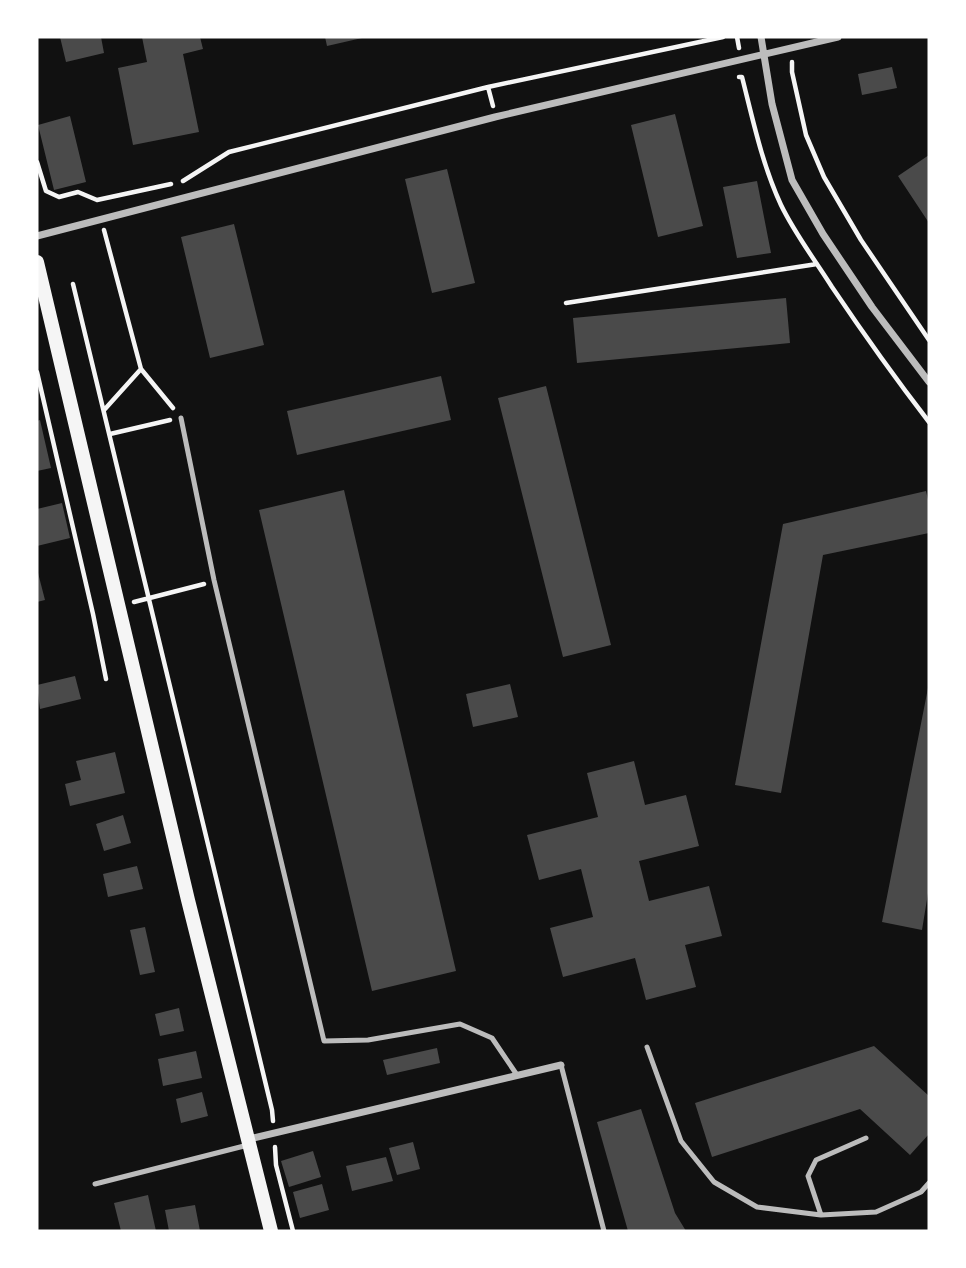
<svg xmlns="http://www.w3.org/2000/svg" width="966" height="1268" font-family="Barlow,sans-serif">
<style>
.building{fill:#4a4a4a}
.lines{fill:none;stroke-linecap:round;stroke-linejoin:round}
.path{stroke:#f5f5f5;stroke-width:4.5}
.service{stroke:#bcbcbc;stroke-width:5}
.minor{stroke:#bcbcbc;stroke-width:7}
.secondary{stroke:#f5f5f5;stroke-width:14}
</style>
<rect width="100%" height="100%" fill="#111"/>
<path class="building" d="M 60,37 L 101,37 L 104,53 L 66,62 Z
M 142,37 L 200,37 L 203,49 L 183,54 L 199,132 L 133,145 L 118,68 L 147,62 Z
M 325,37 L 362,37 L 362,38 L 327,46 Z
M 892,67 L 897,88 L 862,95 L 858,74 Z
M 675,114 L 703,226 L 658,237 L 631,125 Z
M 70,116 L 86,182 L 54,190 L 38,125 Z
M 929,155 L 929,223 L 898,176 Z
M 447,169 L 475,283 L 432,293 L 405,179 Z
M 757,181 L 771,253 L 737,258 L 723,187 Z
M 234,224 L 264,345 L 210,358 L 181,237 Z
M 786,298 L 790,343 L 577,363 L 573,318 Z
M 441,376 L 451,420 L 297,455 L 287,411 Z
M 546,386 L 611,645 L 563,657 L 498,398 Z
M 40,420 L 51,468 L 37,471 L 37,421 Z
M 344,490 L 456,971 L 372,991 L 259,510 Z
M 926,491 L 929,504 L 929,533 L 823,555 L 781,793 L 735,785 L 783,524 Z
M 62,503 L 70,538 L 37,546 L 37,509 Z
M 37,569 L 45,600 L 37,602 Z
M 75,676 L 81,699 L 40,709 L 37,685 Z
M 510,684 L 518,717 L 473,727 L 466,694 Z
M 928,688 L 929,887 L 922,930 L 882,922 Z
M 115,752 L 125,793 L 70,806 L 65,784 L 81,780 L 76,761 Z
M 634,761 L 645,805 L 686,795 L 699,846 L 639,861 L 649,901 L 709,886 L 722,936 L 685,945 L 696,987 L 646,1000 L 635,958 L 563,977 L 550,928 L 593,917 L 581,869 L 539,880 L 527,835 L 598,817 L 587,773 Z
M 123,815 L 131,843 L 104,851 L 96,824 Z
M 137,866 L 143,889 L 108,897 L 103,874 Z
M 145,927 L 155,972 L 140,975 L 130,930 Z
M 179,1008 L 184,1031 L 160,1036 L 155,1014 Z
M 874,1046 L 929,1096 L 929,1134 L 910,1155 L 860,1109 L 712,1157 L 695,1103 Z
M 437,1048 L 440,1063 L 387,1075 L 383,1060 Z
M 196,1051 L 202,1078 L 163,1086 L 158,1059 Z
M 202,1092 L 208,1116 L 181,1123 L 176,1099 Z
M 641,1109 L 675,1213 L 686,1231 L 628,1231 L 597,1122 Z
M 413,1142 L 420,1169 L 397,1175 L 389,1148 Z
M 313,1151 L 321,1177 L 289,1187 L 281,1161 Z
M 386,1157 L 393,1181 L 352,1191 L 346,1166 Z
M 322,1184 L 329,1210 L 300,1218 L 293,1192 Z
M 148,1195 L 156,1231 L 121,1231 L 114,1203 Z
M 195,1205 L 200,1231 L 169,1231 L 165,1210 Z"/>
<g class="lines">
<path class="path" d="M 737,37 L 739,48
M 792,62 L 792,72 L 806,135 L 824,177 L 861,240 L 929,340
M 739,77 L 742,77 C 753,120 762,164 781,205 C 795,234 815,260 832,287 C 863,333 895,378 929,422
M 488,87 L 493,106
M 37,162 L 46,191 L 59,197 L 78,192 L 97,200 L 171,184
M 183,181 L 229,152 L 488,87 L 723,37
M 104,230 L 141,369 L 105,409
M 73,284 L 272,1110 L 273,1121
M 566,303 L 817,264
M 141,369 L 173,408
M 37,372 L 93,614 L 106,679
M 110,434 L 170,420
M 134,602 L 204,584
M 275,1147 L 276,1165 L 293,1231"/>
<path class="service" d="M 181,418 L 214,580 L 324,1041 L 368,1040 L 460,1024 L 492,1038 L 517,1075
M 647,1047 L 681,1141 L 714,1182 L 757,1207 L 821,1215 L 876,1212 L 921,1192 L 929,1183
M 561,1065 L 604,1231
M 95,1184 L 248,1145
M 821,1215 L 808,1176 L 816,1160 L 866,1138"/>
<path class="minor" d="M 761,37 L 772,104 L 792,180 L 823,234 L 872,307 L 929,382
M 37,236 L 495,117 L 838,37
M 249,1139 L 561,1065"/>
<path class="secondary" d="M 37,262 L 188,900 L 271,1231"/>
</g>
<rect width="966" height="1268" fill="none" stroke="#ffffff" stroke-width="77"/>
</svg>
